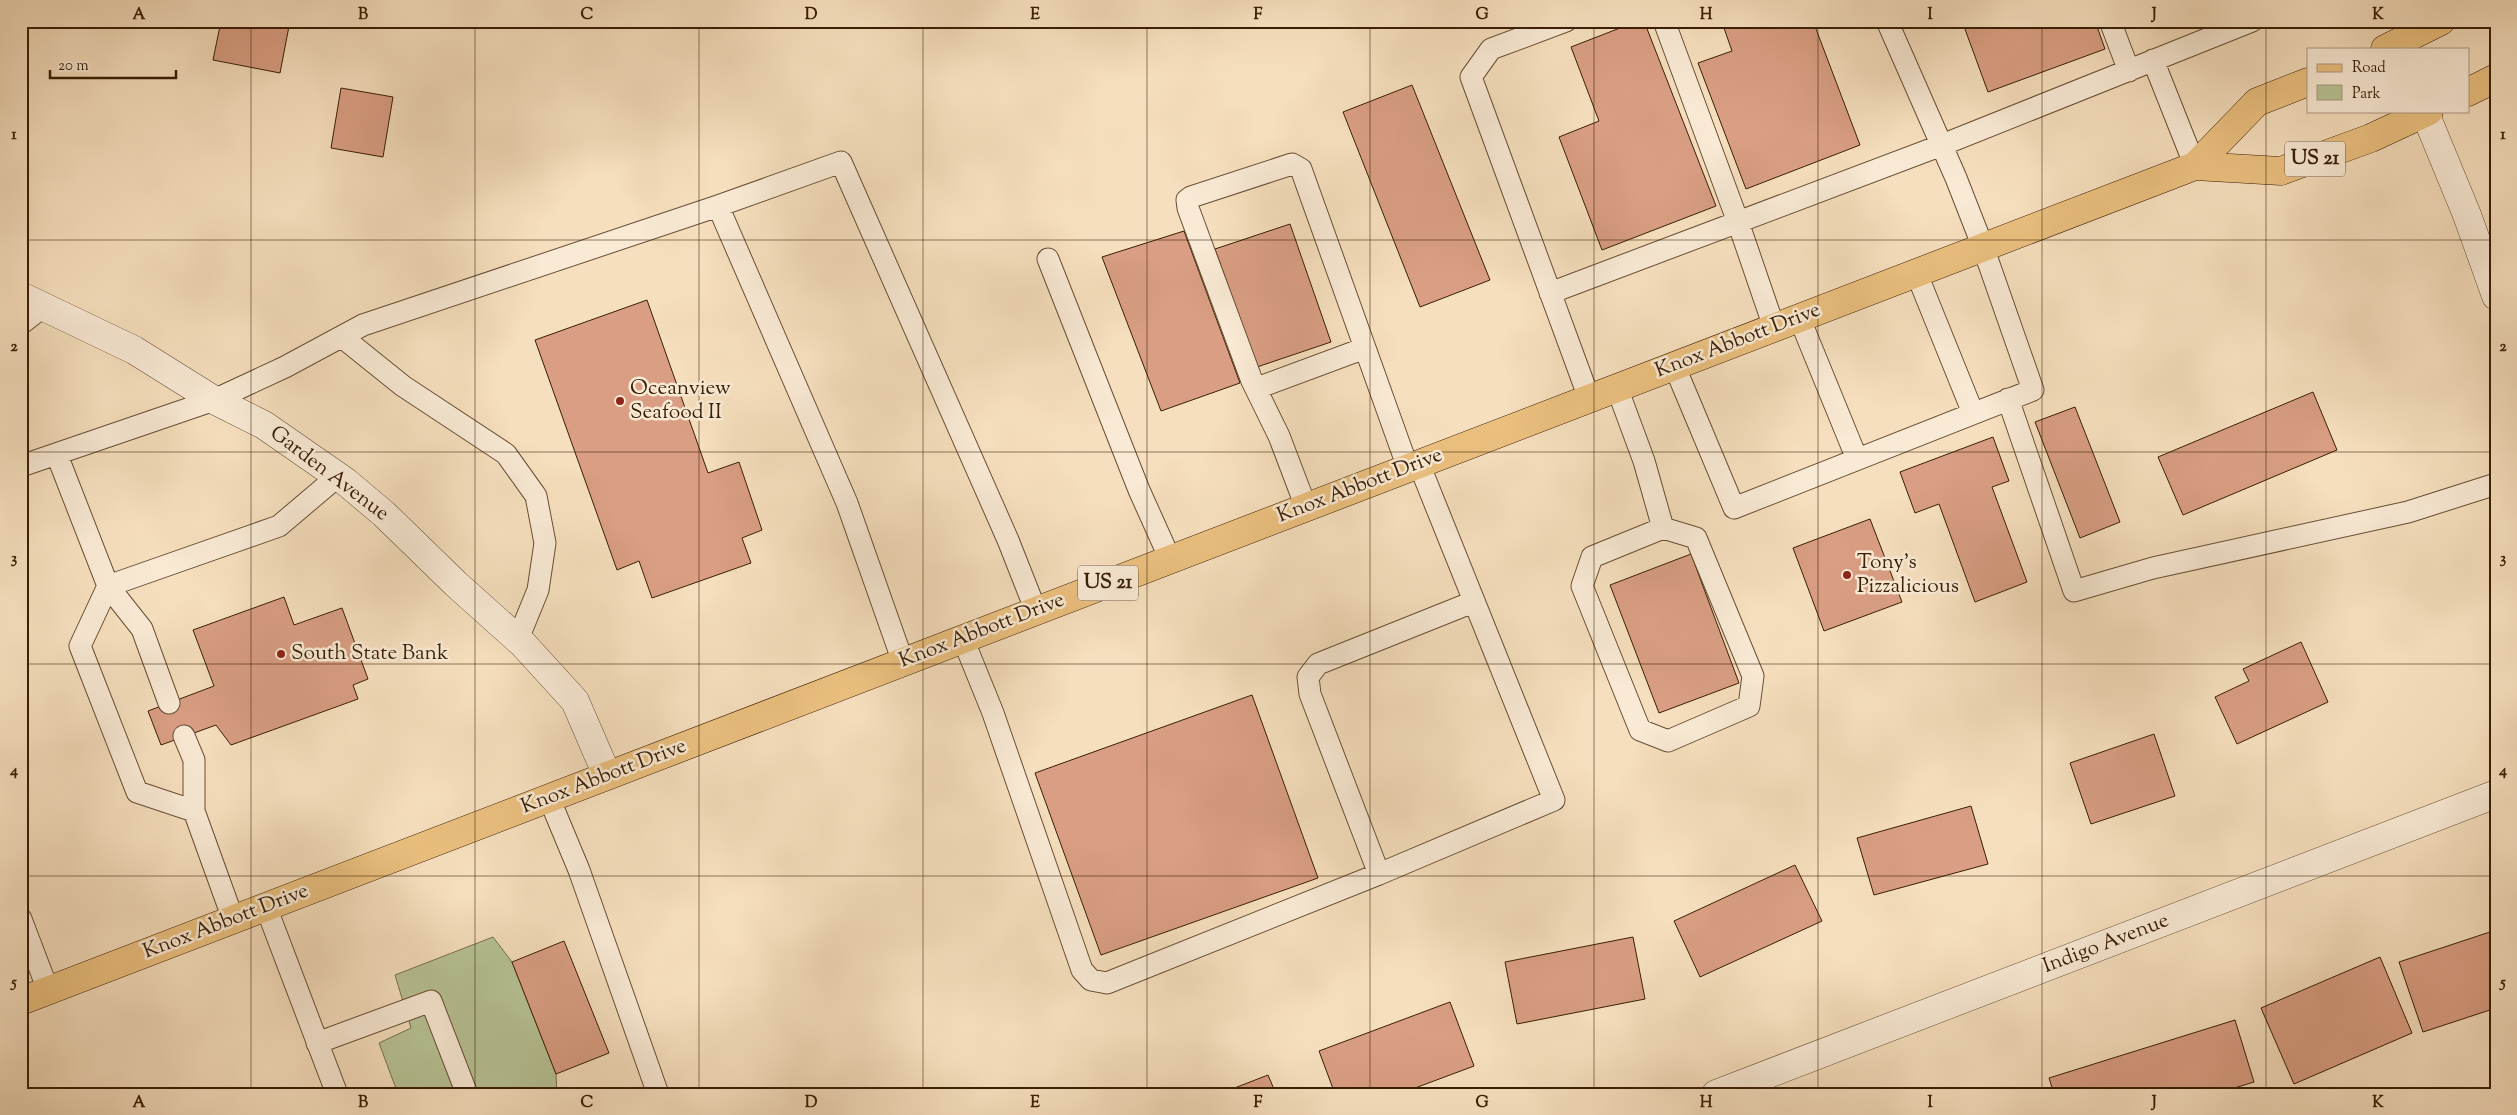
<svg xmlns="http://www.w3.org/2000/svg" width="2517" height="1115" font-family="'Sorts Mill Goudy',serif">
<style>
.green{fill:#b7c396;stroke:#78704e}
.building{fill:#d99e83;stroke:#391e05}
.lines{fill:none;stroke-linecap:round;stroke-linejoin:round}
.lane-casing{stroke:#684e33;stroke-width:23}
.street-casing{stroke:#684e33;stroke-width:29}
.primary-casing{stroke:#391e05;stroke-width:29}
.lane{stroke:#f9ead5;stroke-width:21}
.street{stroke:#f9ead5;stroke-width:28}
.primary{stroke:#ebc07f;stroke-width:28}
.grid{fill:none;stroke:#391e05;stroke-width:1;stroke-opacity:0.55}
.poi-dot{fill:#8f2418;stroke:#f9ead5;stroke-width:2}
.labels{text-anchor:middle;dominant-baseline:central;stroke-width:5;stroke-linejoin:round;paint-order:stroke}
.shield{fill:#f9ead5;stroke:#735b43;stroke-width:1}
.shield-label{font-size:20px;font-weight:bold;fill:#391e05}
.street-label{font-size:21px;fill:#391e05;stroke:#f9ead5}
.poi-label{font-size:21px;fill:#391e05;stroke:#f9ead5;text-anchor:start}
.neatline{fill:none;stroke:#391e05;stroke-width:2}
.grid-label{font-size:16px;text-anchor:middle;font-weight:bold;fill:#391e05}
</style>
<rect width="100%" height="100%" fill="#f6dfbe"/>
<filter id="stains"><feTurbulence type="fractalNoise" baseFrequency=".004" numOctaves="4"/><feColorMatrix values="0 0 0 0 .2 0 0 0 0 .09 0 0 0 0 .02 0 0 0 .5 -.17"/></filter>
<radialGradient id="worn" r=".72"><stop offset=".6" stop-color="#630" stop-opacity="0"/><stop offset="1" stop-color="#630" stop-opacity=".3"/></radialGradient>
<path class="green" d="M 493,937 L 512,962 L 556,1074 L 557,1094 L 398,1094 L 379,1043 L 411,1028 L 395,975 Z"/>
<path class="building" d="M 221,21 L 290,21 L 280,73 L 213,60 Z
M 1638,21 L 1644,21 L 1716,206 L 1602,250 L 1559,137 L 1599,121 L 1571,47 Z
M 1742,21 L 1813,21 L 1860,145 L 1746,189 L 1698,63 L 1732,51 L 1724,28 Z
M 1962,21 L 2095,21 L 2105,49 L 1988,92 Z
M 2141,21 L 2162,21 L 2144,28 Z
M 1412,85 L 1490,280 L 1420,307 L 1343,112 Z
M 341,88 L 393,97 L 383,157 L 331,148 Z
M 1290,224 L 1331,342 L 1257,367 L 1215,249 Z
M 1184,231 L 1240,383 L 1161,411 L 1102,257 Z
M 647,300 L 708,473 L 739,462 L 762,530 L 742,538 L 751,563 L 652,598 L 639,561 L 617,570 L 535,340 Z
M 2313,392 L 2337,450 L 2183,515 L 2158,457 Z
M 2075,407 L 2120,522 L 2080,538 L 2035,422 Z
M 1993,437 L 2009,481 L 1992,487 L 2027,582 L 1975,602 L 1939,504 L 1915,513 L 1900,472 Z
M 1870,519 L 1902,602 L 1824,631 L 1793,548 Z
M 1691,554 L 1739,683 L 1659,713 L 1610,585 Z
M 284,597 L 294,625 L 342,608 L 368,679 L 353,685 L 358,699 L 231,745 L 216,725 L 161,745 L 148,711 L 214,686 L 193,630 Z
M 2301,642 L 2328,702 L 2237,744 L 2215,697 L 2249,681 L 2243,669 Z
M 1252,695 L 1318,878 L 1101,955 L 1035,773 Z
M 2154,734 L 2175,796 L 2091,824 L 2070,763 Z
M 1971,806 L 1988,864 L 1874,895 L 1857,838 Z
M 1795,865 L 1822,921 L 1700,977 L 1674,921 Z
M 2496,930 L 2496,1008 L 2423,1032 L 2399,962 Z
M 1633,937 L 1645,999 L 1517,1024 L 1505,962 Z
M 564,941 L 609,1053 L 556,1074 L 512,962 Z
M 2380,957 L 2412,1033 L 2294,1084 L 2261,1008 Z
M 1450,1002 L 1474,1066 L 1399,1094 L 1335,1094 L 1319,1051 Z
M 2235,1020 L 2254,1082 L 2215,1094 L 2054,1094 L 2049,1078 Z
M 1268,1075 L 1276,1094 L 1219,1094 Z"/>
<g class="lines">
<defs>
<path id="lane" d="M 1566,21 L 1491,49 L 1471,77 L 1589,398
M 1664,21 L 1738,222 L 1774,327
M 2110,21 L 2129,71
M 2153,60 L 2195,166
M 718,206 L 847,503 L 903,662
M 1048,259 L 1139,490 L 1170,559
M 1916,272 L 1973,413
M 1550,293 L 1942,145 L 2252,21
M 1799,317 L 1857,459
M 21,324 L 44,306
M 342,337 L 403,386 L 506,454 L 536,496 L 545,543 L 538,590 L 518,639
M 1674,365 L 1734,508 L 2033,390 L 1983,247 L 1956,178 L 1887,21
M 1257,388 L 1365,348
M 1617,388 L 1644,461 L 1663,528
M 2008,399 L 2074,591 L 2153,568 L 2408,512 L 2496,484
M 57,455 L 108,586 L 142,629 L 169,703
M 21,466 L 214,400 L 285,367 L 363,325 L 718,206 L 841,162 L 1008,540 L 1036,611
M 1306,507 L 1279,436 L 1252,381 L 1188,208 L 1187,200 L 1191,197 L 1292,164 L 1301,169 L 1408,468
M 1663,528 L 1696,538 L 1753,676 L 1749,706 L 1668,741 L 1640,730 L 1582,586 L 1592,557 Z
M 963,639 L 993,713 L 1082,970 L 1091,980 L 1107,983 L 1379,874 L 1310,694 L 1308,677 L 1318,664 L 1473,602
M 184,736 L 194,760 L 194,811 L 233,919
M 549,798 L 579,870 L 658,1094
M 194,811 L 137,792 L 80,646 L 108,586 L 279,526 L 338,476
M 1379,874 L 1554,800 L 1419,464
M 266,907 L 337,1094
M 21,919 L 48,990
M 317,1043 L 431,1001 L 467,1094"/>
<path id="street" d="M 2425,113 L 2467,215 L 2496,296
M 21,296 L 134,350 L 214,400 L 264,425 L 346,482 L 384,514 L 456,584 L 523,644 L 575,701 L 607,775
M 1716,1094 L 2496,794"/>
<path id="primary" d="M 2385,49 L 2441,21
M 2468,92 L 2496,78
M 2195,166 L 2281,171 L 2371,138 L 2429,111
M 21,1001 L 2195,166 L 2257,102 L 2308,82"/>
</defs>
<use href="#lane" class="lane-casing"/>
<use href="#street" class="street-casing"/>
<use href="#primary" class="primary-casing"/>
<use href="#lane" class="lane"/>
<use href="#street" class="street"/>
<use href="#primary" class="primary"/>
</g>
<path class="grid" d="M 251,21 L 251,1094M 475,21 L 475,1094M 699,21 L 699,1094M 923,21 L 923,1094M 1147,21 L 1147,1094M 1370,21 L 1370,1094M 1594,21 L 1594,1094M 1818,21 L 1818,1094M 2042,21 L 2042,1094M 2266,21 L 2266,1094M 21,240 L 2496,240M 21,452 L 2496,452M 21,664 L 2496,664M 21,876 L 2496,876"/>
<g class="poi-dot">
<circle cx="620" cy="401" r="5"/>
<circle cx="1847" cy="575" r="5"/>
<circle cx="281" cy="654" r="5"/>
</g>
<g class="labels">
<g class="shield">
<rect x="2285" y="141.5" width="60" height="35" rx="4"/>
<rect x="1078" y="565.5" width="60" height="35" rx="4"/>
</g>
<g class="shield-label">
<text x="2315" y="159">US 21</text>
<text x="1108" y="583">US 21</text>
</g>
<g class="street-label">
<text transform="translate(1738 341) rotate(-21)">Knox Abbott Drive</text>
<text transform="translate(329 474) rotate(37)">Garden Avenue</text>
<text transform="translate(1360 486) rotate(-21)">Knox Abbott Drive</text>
<text transform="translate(982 631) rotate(-21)">Knox Abbott Drive</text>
<text transform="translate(604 777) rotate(-21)">Knox Abbott Drive</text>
<text transform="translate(226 922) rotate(-21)">Knox Abbott Drive</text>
<text transform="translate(2106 944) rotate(-21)">Indigo Avenue</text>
</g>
<g class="poi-label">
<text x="630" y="389">Oceanview<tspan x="630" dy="24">Seafood II</tspan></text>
<text x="1857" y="563">Tony's<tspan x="1857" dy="24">Pizzalicious</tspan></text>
<text x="291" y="654">South State Bank</text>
</g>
</g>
<rect width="2517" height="1115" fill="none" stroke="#f6dfbe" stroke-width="55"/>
<rect x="2307" y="48" width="162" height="65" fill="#f9ead5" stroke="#ac9882"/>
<rect x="2317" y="64" width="25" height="8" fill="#ebc07f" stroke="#ac9882"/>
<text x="2352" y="72" font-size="15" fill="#391e05">Road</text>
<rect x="2317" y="85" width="25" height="15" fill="#b7c396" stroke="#ac9882"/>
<text x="2352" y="98" font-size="15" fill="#391e05">Park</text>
<path d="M50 70v8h126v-8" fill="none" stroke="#391e05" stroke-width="2.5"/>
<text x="58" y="70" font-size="15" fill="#391e05" stroke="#f9ead5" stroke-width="4" paint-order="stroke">20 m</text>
<rect x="28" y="28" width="2462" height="1060" class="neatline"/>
<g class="grid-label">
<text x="139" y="19">A</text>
<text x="363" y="19">B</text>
<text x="587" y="19">C</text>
<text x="811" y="19">D</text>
<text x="1035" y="19">E</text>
<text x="1258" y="19">F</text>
<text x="1482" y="19">G</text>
<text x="1706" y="19">H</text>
<text x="1930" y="19">I</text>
<text x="2154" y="19">J</text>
<text x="2378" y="19">K</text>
<text x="14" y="139">1</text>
<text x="2503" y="139">1</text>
<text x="14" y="351">2</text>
<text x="2503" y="351">2</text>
<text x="14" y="563">3</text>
<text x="2503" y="563">3</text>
<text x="14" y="775">4</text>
<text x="2503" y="775">4</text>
<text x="14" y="987">5</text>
<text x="2503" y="987">5</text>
<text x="139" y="1107">A</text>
<text x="363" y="1107">B</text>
<text x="587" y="1107">C</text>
<text x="811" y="1107">D</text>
<text x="1035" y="1107">E</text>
<text x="1258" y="1107">F</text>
<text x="1482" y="1107">G</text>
<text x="1706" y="1107">H</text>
<text x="1930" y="1107">I</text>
<text x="2154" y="1107">J</text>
<text x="2378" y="1107">K</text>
</g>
<rect width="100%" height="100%" filter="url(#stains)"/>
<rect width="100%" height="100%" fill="url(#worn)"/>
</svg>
